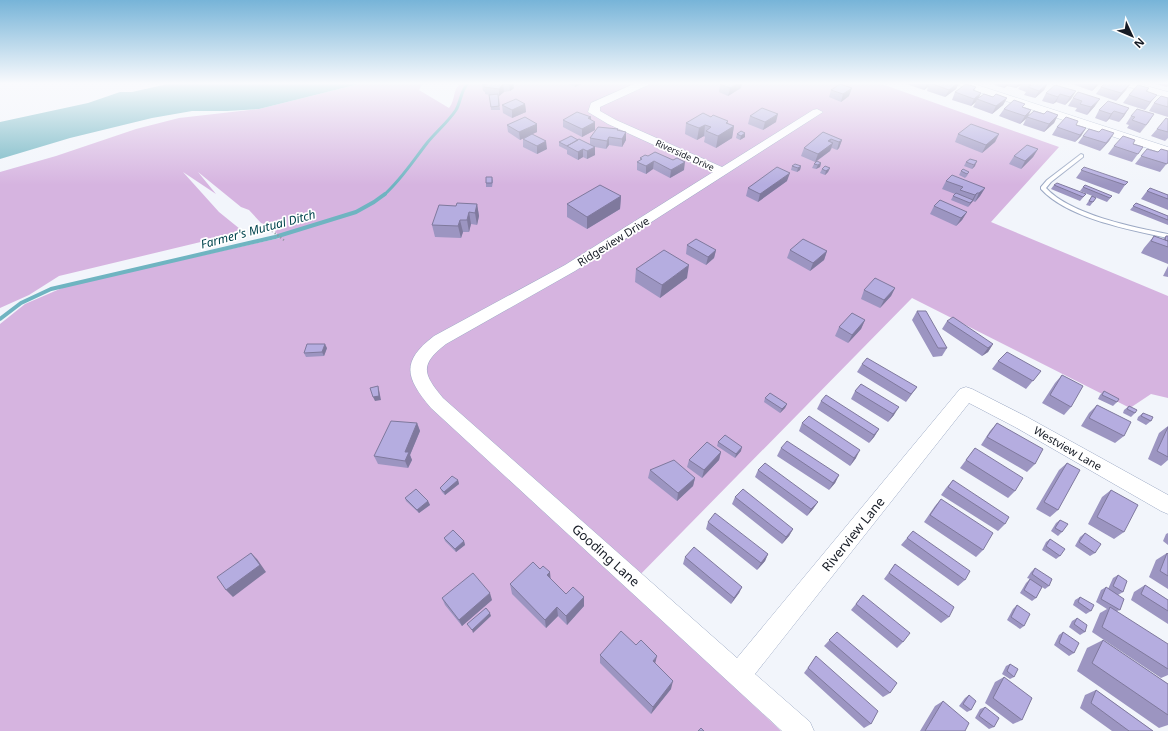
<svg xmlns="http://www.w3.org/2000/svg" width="1168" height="731" font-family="'Noto Sans',sans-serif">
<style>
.green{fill:#d6b4e0}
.water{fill:#6fb4c1}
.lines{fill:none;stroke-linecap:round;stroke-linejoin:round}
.stream-far1{stroke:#6fb4c1;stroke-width:3}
.stream{stroke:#6fb4c1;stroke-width:4}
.lane-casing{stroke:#9ca9c4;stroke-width:2}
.street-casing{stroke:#9ca9c4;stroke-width:1}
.path{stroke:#90949c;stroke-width:2;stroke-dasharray:1 2.5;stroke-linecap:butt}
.lane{fill:#fff;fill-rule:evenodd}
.street{fill:#fff;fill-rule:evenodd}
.wall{fill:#9c95c1}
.shaded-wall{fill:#7f799d}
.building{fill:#b5ade0;stroke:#7f799d}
.labels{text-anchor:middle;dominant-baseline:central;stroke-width:3.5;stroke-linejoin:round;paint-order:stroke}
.far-street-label{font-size:9px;fill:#161b25;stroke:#fff}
.street-label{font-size:11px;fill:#161b25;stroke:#fff}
.water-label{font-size:12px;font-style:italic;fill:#00444d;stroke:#fff}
.near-street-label{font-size:13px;fill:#161b25;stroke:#fff}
</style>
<rect width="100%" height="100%" fill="#f2f5fb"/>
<path class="green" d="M 363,83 L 423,83 L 419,90 L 449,108 C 456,99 452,90 461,83 L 879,83 L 1059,147 L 991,222 L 1168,296 L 1168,398 L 1151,394 L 1130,408 L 912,298 L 628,587 L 781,731 L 0,731 L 0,324 L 25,304 L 69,285 L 280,238 L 272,227 L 261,223 L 249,210 L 241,207 L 198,172 L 216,194 L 183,172 L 219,212 L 240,229 L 234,234 L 59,276 L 29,295 L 0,308 L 0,172 L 56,156 L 136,129 L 179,118 L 259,109 Z"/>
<path class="water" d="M 172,83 L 363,83 L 259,109 L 227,111 L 192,111 L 152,118 L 70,138 L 0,159 L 0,122 L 88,103 L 120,92 L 132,92 Z"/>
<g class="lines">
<path class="stream-far1" d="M 384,195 C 401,180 413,161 427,143 C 436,132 448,122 456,110 C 461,101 461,90 468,83"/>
<path class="stream" d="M 0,319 L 21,303 L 51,289 L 275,237 L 356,212 L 374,202 L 385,194"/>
<defs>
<path id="lane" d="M 1081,154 L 1083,155 L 1083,157 L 1051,182 L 1046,188 C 1071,215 1133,227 1168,234 L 1168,238 C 1130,230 1067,218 1041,189 L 1041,187 L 1047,180 Z"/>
<path id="street" d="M 636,83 L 649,83 L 648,85 L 600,107 L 600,111 L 616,120 L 722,167 L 813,110 L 817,109 L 823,112 L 575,271 L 446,344 C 419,365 423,374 443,398 L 737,658 L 960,389 L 966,387 L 972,389 L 1027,417 L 1168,495 L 1168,514 L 1161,511 L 1015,427 L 969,403 L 755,674 L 810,722 L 814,731 L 782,731 L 431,408 C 406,378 400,362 434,336 L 565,265 L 713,172 L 608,124 L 588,112 L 591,103 Z
M 957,83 L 971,83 L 1168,147 L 1168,155 L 958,85 Z
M 1121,83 L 1136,83 L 1168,92 L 1168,98 L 1122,85 Z"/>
</defs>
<use href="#lane" class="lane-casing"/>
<use href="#street" class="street-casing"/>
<path class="path" d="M 272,231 L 285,241"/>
<use href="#lane" class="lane"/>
<use href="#street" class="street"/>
</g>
<path class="wall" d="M 483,83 L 513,83 L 514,88 L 510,91 L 504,92 L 499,96 L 500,110 L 491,110 L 489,95 L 485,94 L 485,92 L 483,91 L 482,84 Z
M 565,83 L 584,83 L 575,87 Z
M 723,83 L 742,83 L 741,88 L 728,96 L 719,92 L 720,84 Z
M 907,83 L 959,83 L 956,89 L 945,97 L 927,91 L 928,87 L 924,90 L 906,84 Z
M 995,83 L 1048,83 L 1044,90 L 1035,98 L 1024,95 L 1026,92 L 1018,89 L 1021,85 L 1016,88 L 1007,86 L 1004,88 L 994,85 Z
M 1073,83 L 1099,83 L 1098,85 L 1092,91 L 1072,84 Z
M 1157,83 L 1168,83 L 1168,86 L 1167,87 L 1156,84 Z
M 976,87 L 974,91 L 979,98 L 993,97 L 1007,98 L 1003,105 L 992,114 L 973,107 L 976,102 L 971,106 L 952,100 L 955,92 Z
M 1101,87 L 1126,90 L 1116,101 L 1096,94 Z
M 1149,88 L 1147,92 L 1151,102 L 1145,110 L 1123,103 L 1129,95 Z
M 831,90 L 849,96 L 841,102 L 829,97 Z
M 1076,91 L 1071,99 L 1065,105 L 1056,102 L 1053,104 L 1042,101 L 1046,93 Z
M 1078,92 L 1095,106 L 1087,115 L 1075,111 L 1077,108 L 1068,106 L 1073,98 Z
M 1168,98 L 1168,117 L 1149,111 L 1154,103 Z
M 525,104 L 526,112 L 512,118 L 503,113 L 502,105 Z
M 1023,107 L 1031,110 L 1027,118 L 1020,124 L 999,116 L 1004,109 Z
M 1129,108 L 1124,116 L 1119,122 L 1109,119 L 1106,122 L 1095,118 L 1099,110 Z
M 1044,114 L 1058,115 L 1054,123 L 1044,132 L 1023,125 L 1027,117 Z
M 1154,114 L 1140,133 L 1127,128 L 1129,125 L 1126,124 L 1131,116 Z
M 750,116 L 776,122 L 763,130 L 748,124 Z
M 591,119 L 595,130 L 582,137 L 563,127 L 563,120 Z
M 1168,119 L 1168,138 L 1165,141 L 1151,136 L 1157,129 Z
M 686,123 L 728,123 L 734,126 L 732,138 L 716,148 L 704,142 L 705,137 L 704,136 L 697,140 L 685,134 Z
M 507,125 L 537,132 L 532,134 L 547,149 L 537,154 L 523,147 L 523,139 L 527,136 L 520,140 L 508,132 Z
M 1076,125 L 1086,128 L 1081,136 L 1075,142 L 1052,135 L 1057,127 Z
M 618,130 L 626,140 L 622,147 L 609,145 L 606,149 L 595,147 L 595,155 L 587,159 L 583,157 L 578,160 L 567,154 L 567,150 L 559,146 L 559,142 L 578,140 L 590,144 L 590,138 Z
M 823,132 L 842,140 L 839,148 L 837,150 L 832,148 L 830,151 L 817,161 L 821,163 L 820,167 L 816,169 L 812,168 L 815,162 L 801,156 L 804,148 Z
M 1099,132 L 1114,133 L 1109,141 L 1100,151 L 1078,143 L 1083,136 Z
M 745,133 L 745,137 L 740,140 L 736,138 L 737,134 Z
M 958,134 L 999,134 L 995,142 L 982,153 L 955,142 Z
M 1133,144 L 1143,147 L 1132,162 L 1108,154 L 1114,146 Z
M 1038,149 L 1033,157 L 1021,169 L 1009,164 L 1014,156 Z
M 1147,149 L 1168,162 L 1160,172 L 1135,164 Z
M 648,156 L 684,170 L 670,178 L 653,169 L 646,174 L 637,170 L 637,162 L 640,160 L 640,158 Z
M 966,162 L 975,166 L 972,169 L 964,166 Z
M 792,166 L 801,166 L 800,170 L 797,172 L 791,170 Z
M 1084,167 L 1125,185 L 1119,194 L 1076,178 Z
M 830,168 L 828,172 L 825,175 L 820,173 L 822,169 Z
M 961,171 L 969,172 L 967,176 L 965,178 L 959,175 Z
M 492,177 L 493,181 L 492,187 L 486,187 L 486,183 Z
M 787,181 L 758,202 L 746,196 L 748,188 Z
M 946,181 L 985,188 L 980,196 L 975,202 L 973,201 L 968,207 L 951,200 L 953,196 L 955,194 L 942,189 Z
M 1054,185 L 1086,194 L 1080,201 L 1051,189 Z
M 1083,187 L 1112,196 L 1107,202 L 1080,191 Z
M 1147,191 L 1168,195 L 1168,210 L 1141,199 Z
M 621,196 L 620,209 L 587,229 L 567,217 L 567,204 Z
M 1092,196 L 1096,198 L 1090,206 L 1086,205 Z
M 1136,203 L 1168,216 L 1168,225 L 1130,210 Z
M 477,204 L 479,216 L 477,225 L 471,224 L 469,232 L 463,232 L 461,238 L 435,237 L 432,225 L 456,206 Z
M 934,206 L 967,212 L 962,220 L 956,226 L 930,214 Z
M 1154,236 L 1163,239 L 1166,236 L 1168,236 L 1168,264 L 1141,253 L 1144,248 Z
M 687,245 L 716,250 L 714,258 L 706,265 L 686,254 Z
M 790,250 L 827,251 L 824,260 L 810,271 L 787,258 Z
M 1168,266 L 1168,277 L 1163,276 Z
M 636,269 L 687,278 L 660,298 L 635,282 Z
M 895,288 L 891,296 L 880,308 L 861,299 L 864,290 Z
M 917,311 L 947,348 L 942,356 L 933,357 L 912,320 Z
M 865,320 L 861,329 L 848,343 L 835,336 L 839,327 Z
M 947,321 L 993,344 L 988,352 L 982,356 L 942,329 Z
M 327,348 L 324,356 L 306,357 L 304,353 Z
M 998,361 L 1041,371 L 1026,389 L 992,369 Z
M 862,364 L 917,387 L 911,395 L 906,402 L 857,372 Z
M 1062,375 L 1071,407 L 1064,415 L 1042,403 L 1055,383 Z
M 861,384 L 894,415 L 888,422 L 851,399 L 855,391 Z
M 1104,391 L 1117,402 L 1113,406 L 1098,399 L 1100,395 Z
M 765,398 L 787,404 L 785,408 L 780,413 L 764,402 Z
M 821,401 L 879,429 L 874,437 L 869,443 L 817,409 Z
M 1097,405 L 1124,436 L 1115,443 L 1081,426 L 1089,413 Z
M 1129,406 L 1135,413 L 1131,417 L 1123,413 L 1124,410 Z
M 1143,413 L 1151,421 L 1146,425 L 1137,420 L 1138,417 Z
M 417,423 L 420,431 L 410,455 L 412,460 L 408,468 L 378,464 L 374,456 Z
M 802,423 L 856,458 L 850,466 L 799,431 Z
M 997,423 L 1035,464 L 1027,472 L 981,445 L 990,431 Z
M 1168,426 L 1168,460 L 1161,466 L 1148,459 L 1159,433 Z
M 718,442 L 741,451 L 735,458 L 717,446 Z
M 781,448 L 839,475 L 835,483 L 829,490 L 777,456 Z
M 975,448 L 1015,491 L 1008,498 L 960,468 Z
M 721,452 L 719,460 L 702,478 L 687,467 L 689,460 Z
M 1067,463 L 1058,510 L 1050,517 L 1036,509 L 1059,470 Z
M 650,470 L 695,478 L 693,486 L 677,501 L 648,478 Z
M 758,470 L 818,502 L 813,509 L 807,516 L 755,477 Z
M 458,480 L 459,484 L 445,495 L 442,492 L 440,488 Z
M 953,480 L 1005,524 L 998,531 L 941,495 L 946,488 Z
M 1111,490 L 1124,532 L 1114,539 L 1088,524 L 1102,497 Z
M 735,497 L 793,529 L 789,536 L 782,544 L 732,504 Z
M 405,498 L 428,501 L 430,505 L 419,513 L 406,501 Z
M 941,499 L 983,550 L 976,557 L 924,522 L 935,506 Z
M 1060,520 L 1062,532 L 1058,536 L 1051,531 L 1056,523 Z
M 708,522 L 768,554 L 765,561 L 757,570 L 706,529 Z
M 913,531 L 965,580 L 958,586 L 901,545 Z
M 1085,533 L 1095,553 L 1090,556 L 1075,546 L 1080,537 Z
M 1168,533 L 1168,545 L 1163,541 L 1166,534 Z
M 444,538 L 464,541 L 465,545 L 456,552 L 445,541 Z
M 1050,539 L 1060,556 L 1056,559 L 1042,550 L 1046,542 Z
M 1167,553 L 1168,554 L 1168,589 L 1149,577 L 1156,560 Z
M 685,557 L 742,587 L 739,593 L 731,604 L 683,564 Z
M 895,564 L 949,617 L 941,623 L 884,579 Z
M 1035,568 L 1049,586 L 1045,589 L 1042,587 L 1036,598 L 1032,601 L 1020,593 L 1026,583 L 1030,579 L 1027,578 L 1031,572 Z
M 540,569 L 550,572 L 550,579 L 566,594 L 584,606 L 567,625 L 558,616 L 546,628 L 512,594 L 510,584 Z
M 1118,575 L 1123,592 L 1118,595 L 1120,610 L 1117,611 L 1168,669 L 1168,675 L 1161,678 L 1092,632 L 1100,613 L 1107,609 L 1096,602 L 1101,590 L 1106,587 L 1108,589 L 1113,578 Z
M 1145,585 L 1168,600 L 1168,624 L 1131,600 L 1134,592 Z
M 863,595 L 903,642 L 897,648 L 851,610 Z
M 1080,597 L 1091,611 L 1086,614 L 1073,605 L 1075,600 Z
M 442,598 L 492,600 L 462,626 L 445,605 Z
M 1017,605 L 1024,626 L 1020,629 L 1007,620 L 1013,609 Z
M 1077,618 L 1085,632 L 1080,635 L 1069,627 L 1072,621 Z
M 837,632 L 890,693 L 883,697 L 824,646 Z
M 1063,632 L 1074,653 L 1069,656 L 1054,645 L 1059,635 Z
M 1103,640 L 1168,684 L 1168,725 L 1159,728 L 1077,671 L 1087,648 Z
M 600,655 L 655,664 L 671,689 L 651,714 L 600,663 Z
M 816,656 L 871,724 L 864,728 L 804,673 L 812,662 Z
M 1010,664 L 1014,677 L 1010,679 L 1002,674 L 1006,666 Z
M 1004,677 L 1022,720 L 1013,724 L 985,703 L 995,682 Z
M 1096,690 L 1153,731 L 1112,731 L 1080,708 L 1085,695 Z
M 969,695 L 971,710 L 967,712 L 959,706 L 965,698 Z
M 943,701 L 965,731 L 920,731 L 935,706 Z
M 985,707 L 994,727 L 989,729 L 975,718 L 980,709 Z"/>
<path class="shaded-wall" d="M 511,83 L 513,83 L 514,88 L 510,91 L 509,84 Z
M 575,83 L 584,83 L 575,87 Z
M 739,83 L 742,83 L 741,88 L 728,96 L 730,88 Z
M 927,83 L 932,83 L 930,83 L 928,87 L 924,90 Z
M 958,83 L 959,83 L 956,89 L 945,97 L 949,90 Z
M 1007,83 L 1009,83 L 1007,86 L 1004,88 Z
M 1019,83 L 1022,83 L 1021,85 L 1016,88 Z
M 1048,83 L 1044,90 L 1035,98 L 1039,91 Z
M 1097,83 L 1099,83 L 1098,85 L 1092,91 Z
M 1131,83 L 1126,90 L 1116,101 L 1121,93 Z
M 503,84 L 504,92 L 499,96 L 499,89 Z
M 852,88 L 849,96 L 841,102 L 843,94 Z
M 1076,91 L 1071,99 L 1065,105 L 1070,97 Z
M 981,93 L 978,100 L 977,99 L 976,102 L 971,106 L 974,99 Z
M 1060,94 L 1056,102 L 1053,104 L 1058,97 Z
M 1157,95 L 1151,102 L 1145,110 L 1150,102 Z
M 1007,98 L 1003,105 L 992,114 L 996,106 Z
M 1100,99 L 1095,106 L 1087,115 L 1091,107 Z
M 525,104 L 526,112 L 512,118 L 512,110 Z
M 1129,108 L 1124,116 L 1119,122 L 1124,114 Z
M 1031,110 L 1027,118 L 1020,124 L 1025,116 Z
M 1114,111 L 1109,119 L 1106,122 L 1111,114 Z
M 778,114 L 776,122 L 763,130 L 765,122 Z
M 1154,114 L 1149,122 L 1140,133 L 1146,125 Z
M 1058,115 L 1054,123 L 1044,132 L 1049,124 Z
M 591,117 L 591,124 L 595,122 L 595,130 L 582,137 L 582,129 L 588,118 Z
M 728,121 L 726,131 L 734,126 L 732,138 L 716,148 L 718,136 L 726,123 Z
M 537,124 L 537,132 L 520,140 L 519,132 Z
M 705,125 L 704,136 L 697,140 L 699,128 Z
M 1086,128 L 1081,136 L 1075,142 L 1080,135 Z
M 626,132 L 626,140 L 622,147 L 622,139 Z
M 745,133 L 745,137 L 740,140 L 741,136 Z
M 1114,133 L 1109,141 L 1100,151 L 1106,143 Z
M 999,134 L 995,142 L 982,153 L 986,145 Z
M 609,137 L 609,145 L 606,149 L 607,141 Z
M 831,139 L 829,146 L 833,143 L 830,151 L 815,162 L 818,154 L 828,141 Z
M 842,140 L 839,148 L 837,150 L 839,142 Z
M 546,141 L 547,149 L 537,154 L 537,146 Z
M 595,147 L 595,155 L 587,159 L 587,151 Z
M 583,149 L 583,157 L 578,160 L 578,152 Z
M 1038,149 L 1033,157 L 1021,169 L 1025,161 Z
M 654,161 L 653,169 L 646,174 L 646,166 Z
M 977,161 L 975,166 L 972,169 L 974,165 Z
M 685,162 L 684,170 L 670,178 L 671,170 Z
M 821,163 L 820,167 L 816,169 L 818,165 Z
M 801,166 L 800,170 L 797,172 L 798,168 Z
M 830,168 L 828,172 L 825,175 L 826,171 Z
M 790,173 L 787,181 L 758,202 L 760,194 Z
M 985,188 L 980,196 L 975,202 L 979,193 Z
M 977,193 L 973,201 L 968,207 L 975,195 Z
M 621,196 L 620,209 L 587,229 L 587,217 Z
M 477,204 L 479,216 L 477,225 L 475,213 Z
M 469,212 L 471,224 L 469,232 L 467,220 Z
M 967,212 L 962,220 L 956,226 L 961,218 Z
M 460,220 L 463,232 L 461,238 L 458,226 Z
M 716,250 L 714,258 L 706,265 L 708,257 Z
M 827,251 L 824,260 L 810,271 L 813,263 Z
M 689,265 L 687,278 L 660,298 L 662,285 Z
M 895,288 L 891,296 L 880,308 L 884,300 Z
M 865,320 L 861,329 L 848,343 L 852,335 Z
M 325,344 L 327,348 L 324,356 L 322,352 Z
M 993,344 L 988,352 L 982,356 L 988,348 Z
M 378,386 L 379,390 L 381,400 L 375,401 L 373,397 Z
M 917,387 L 911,395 L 906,402 L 911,394 Z
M 787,404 L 785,408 L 780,413 L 782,409 Z
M 899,407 L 894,415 L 888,422 L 893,414 Z
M 417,423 L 420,431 L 410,455 L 412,460 L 408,468 L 405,461 L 405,452 Z
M 879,429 L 874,437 L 869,443 L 874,435 Z
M 742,447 L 741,451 L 735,458 L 736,454 Z
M 860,450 L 856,458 L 850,466 L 854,458 Z
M 721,452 L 719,460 L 702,478 L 704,470 Z
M 839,475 L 835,483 L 829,490 L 833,483 Z
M 695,478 L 693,486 L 677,501 L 678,493 Z
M 458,480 L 459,484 L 445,495 L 444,492 Z
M 428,501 L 430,505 L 419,513 L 417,510 Z
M 818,502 L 813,509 L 807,516 L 811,509 Z
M 793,529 L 789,536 L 782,544 L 786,537 Z
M 464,541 L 465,545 L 456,552 L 455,549 Z
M 251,553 L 257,559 L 266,572 L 233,597 L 226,590 Z
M 768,554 L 765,561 L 757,570 L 761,563 Z
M 550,572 L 551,582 L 547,575 Z
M 742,587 L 739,593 L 731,604 L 734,598 Z
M 490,593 L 492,600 L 462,626 L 459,620 Z
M 584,597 L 584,606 L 567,625 L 566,616 Z
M 557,607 L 558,616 L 546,628 L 545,620 Z
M 490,613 L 491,616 L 473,633 L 472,630 Z
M 657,656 L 655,664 L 653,661 Z
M 673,681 L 671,689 L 651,714 L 653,707 Z"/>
<path class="building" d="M 483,83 L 511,83 L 509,84 L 503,84 L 499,89 L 484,87 L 486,84 L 482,84 Z
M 723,83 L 739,83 L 730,88 L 720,84 Z
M 930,83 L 958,83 L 949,90 Z
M 1025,83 L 1048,83 L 1039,91 L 1028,87 L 1031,85 Z
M 1105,83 L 1131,83 L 1121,93 L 1101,87 Z
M 840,84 L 852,88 L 843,94 L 831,90 Z
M 966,84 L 976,87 L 973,90 L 981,93 L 974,99 L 955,92 Z
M 1055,85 L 1076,91 L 1070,97 L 1060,94 L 1058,97 L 1046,93 Z
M 1138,85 L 1149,88 L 1146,91 L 1157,95 L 1150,102 L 1129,95 Z
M 1078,92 L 1100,99 L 1091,107 L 1080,104 L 1082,101 L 1073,98 Z
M 498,94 L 499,106 L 491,107 L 489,95 Z
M 984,94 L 993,97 L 996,94 L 1007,98 L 996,106 L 977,99 Z
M 1161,96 L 1168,98 L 1168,107 L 1154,103 Z
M 516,99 L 525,104 L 512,110 L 502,105 Z
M 1014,100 L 1025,104 L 1022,107 L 1031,110 L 1025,116 L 1004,109 Z
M 1108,101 L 1129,108 L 1124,114 L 1114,111 L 1111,114 L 1099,110 Z
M 762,108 L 778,114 L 765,122 L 750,116 Z
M 1137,109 L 1154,114 L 1146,125 L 1132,120 L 1135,117 L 1131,116 Z
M 1034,111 L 1044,114 L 1047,111 L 1058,115 L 1049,124 L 1027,117 Z
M 577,112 L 591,117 L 588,118 L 595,122 L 582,129 L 563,120 Z
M 703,113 L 711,117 L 713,115 L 728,121 L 726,123 L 734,126 L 718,136 L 706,131 L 711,127 L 705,125 L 699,128 L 686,123 Z
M 525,117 L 537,124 L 519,132 L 507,125 Z
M 1066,117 L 1078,121 L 1076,125 L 1086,128 L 1080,135 L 1057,127 Z
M 1166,118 L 1168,119 L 1168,132 L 1157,129 Z
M 971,124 L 999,134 L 986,145 L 958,134 Z
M 598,127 L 618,129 L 617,130 L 626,132 L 622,139 L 609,137 L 607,141 L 590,138 Z
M 1089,129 L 1099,132 L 1102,129 L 1114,133 L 1106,143 L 1083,136 Z
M 741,131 L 745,133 L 741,136 L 737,134 Z
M 823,132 L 842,140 L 839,142 L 831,139 L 828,141 L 833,143 L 818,154 L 804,148 Z
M 532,134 L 546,141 L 537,146 L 523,139 Z
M 571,136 L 578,140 L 567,146 L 559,142 Z
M 1123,136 L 1135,140 L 1133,144 L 1143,147 L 1138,154 L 1114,146 Z
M 579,139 L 595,147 L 587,151 L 583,149 L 578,152 L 567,146 Z
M 1027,145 L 1038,149 L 1025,161 L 1014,156 Z
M 1147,149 L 1158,152 L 1161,149 L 1168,151 L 1168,162 L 1167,164 L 1141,156 Z
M 655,152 L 673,160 L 677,158 L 685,162 L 671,170 L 654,161 L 646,166 L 637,162 L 642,159 L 640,158 L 645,155 L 648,156 Z
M 970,159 L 977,161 L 974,165 L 966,162 Z
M 817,161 L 821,163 L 818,165 L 814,164 Z
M 795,164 L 801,166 L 798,168 L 792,166 Z
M 825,166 L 830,168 L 826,171 L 822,169 Z
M 777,167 L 790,173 L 760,194 L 748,188 Z
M 1084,167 L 1128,182 L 1125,185 L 1081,170 Z
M 963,169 L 969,172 L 967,174 L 961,171 Z
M 952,175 L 985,188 L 979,193 L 977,193 L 975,195 L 960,190 L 963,187 L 946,181 Z
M 486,177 L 492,177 L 492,183 L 486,183 Z
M 1057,183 L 1086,194 L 1083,197 L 1054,185 Z
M 600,185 L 621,196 L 587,217 L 567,204 Z
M 1085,185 L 1112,196 L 1110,198 L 1083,187 Z
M 1150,188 L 1168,195 L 1168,199 L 1147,191 Z
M 956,193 L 973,200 L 970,203 L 953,196 Z
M 1092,196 L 1096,198 L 1093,202 L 1089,201 Z
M 940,200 L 967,212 L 961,218 L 934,206 Z
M 457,203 L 477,204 L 475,213 L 469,212 L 467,220 L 460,220 L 458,226 L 432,225 L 439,205 L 456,206 Z
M 1136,203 L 1168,216 L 1168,220 L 1133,206 Z
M 1154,236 L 1168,241 L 1168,247 L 1151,241 Z
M 1166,236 L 1168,236 L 1168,241 L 1165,240 Z
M 696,239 L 716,250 L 708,257 L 687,245 Z
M 803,239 L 827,251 L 813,263 L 790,250 Z
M 664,250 L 689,265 L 662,285 L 636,269 Z
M 875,278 L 895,288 L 884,300 L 864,290 Z
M 917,311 L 926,311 L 947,348 L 938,348 Z
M 852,313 L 865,320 L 852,335 L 839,327 Z
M 953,317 L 993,344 L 988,348 L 947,321 Z
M 307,344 L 325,344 L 322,352 L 304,353 Z
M 1007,352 L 1041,371 L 1033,381 L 998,361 Z
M 867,358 L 917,387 L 911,394 L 862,364 Z
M 1062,375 L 1083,386 L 1071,407 L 1050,395 Z
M 861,384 L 899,407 L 893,414 L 855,391 Z
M 378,386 L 379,396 L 373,397 L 370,388 Z
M 1104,391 L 1119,399 L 1117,402 L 1102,395 Z
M 770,393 L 787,404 L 782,409 L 765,398 Z
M 826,395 L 879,429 L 874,435 L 821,401 Z
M 1097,405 L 1131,422 L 1124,436 L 1089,418 Z
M 1129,406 L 1137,410 L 1135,413 L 1127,409 Z
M 1143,413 L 1153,417 L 1151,421 L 1141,416 Z
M 809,416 L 860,450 L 854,458 L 802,423 Z
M 391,421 L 417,423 L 405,452 L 409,452 L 405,461 L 374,456 Z
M 997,423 L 1043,449 L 1035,464 L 987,437 Z
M 1168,427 L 1168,457 L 1157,451 Z
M 725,435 L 742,447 L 736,454 L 718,442 Z
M 787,441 L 839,475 L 833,483 L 781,448 Z
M 707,442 L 721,452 L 704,470 L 689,460 Z
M 975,448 L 1023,478 L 1015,491 L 966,460 Z
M 674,460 L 695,478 L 678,493 L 650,470 Z
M 765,463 L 818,502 L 811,509 L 758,470 Z
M 1067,463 L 1080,470 L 1058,510 L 1044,502 Z
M 452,476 L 458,480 L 444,492 L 440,488 Z
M 953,480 L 1009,517 L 1005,524 L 948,487 Z
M 416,489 L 428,501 L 417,510 L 405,498 Z
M 743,489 L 793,529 L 786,537 L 735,497 Z
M 1111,490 L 1138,505 L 1124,532 L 1097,517 Z
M 941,499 L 993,533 L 983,550 L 930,515 Z
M 715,513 L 768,554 L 761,563 L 708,522 Z
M 1060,520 L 1068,524 L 1062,532 L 1055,528 Z
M 453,530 L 464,541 L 455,549 L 444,538 Z
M 913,531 L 970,571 L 965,580 L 907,538 Z
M 1085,533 L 1101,544 L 1095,553 L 1079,542 Z
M 1050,539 L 1065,549 L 1060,556 L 1046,546 Z
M 694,547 L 742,587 L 734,598 L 685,557 Z
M 251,553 L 260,565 L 226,590 L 217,577 Z
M 1167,553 L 1168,554 L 1168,576 L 1160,571 Z
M 533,562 L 540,569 L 543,566 L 550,572 L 547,575 L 566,594 L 573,587 L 584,597 L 566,616 L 557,607 L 545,620 L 510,584 Z
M 895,564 L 954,607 L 949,617 L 889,573 Z
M 1035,568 L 1052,579 L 1049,586 L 1032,574 Z
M 473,573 L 490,593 L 459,620 L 442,598 Z
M 1118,575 L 1127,581 L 1123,592 L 1113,586 Z
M 1030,579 L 1042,587 L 1036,598 L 1024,590 Z
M 1145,585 L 1168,600 L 1168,611 L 1141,594 Z
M 1106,587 L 1124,599 L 1120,610 L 1101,599 Z
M 863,595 L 910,633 L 903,642 L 856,604 Z
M 1080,597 L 1094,605 L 1091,611 L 1078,602 Z
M 1017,605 L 1030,614 L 1024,626 L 1011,617 Z
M 1110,607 L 1168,644 L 1168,669 L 1102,627 Z
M 486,608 L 490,613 L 472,630 L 467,624 Z
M 1077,618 L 1087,625 L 1085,632 L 1074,624 Z
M 621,631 L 636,645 L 641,640 L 657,656 L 653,661 L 673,681 L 653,707 L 600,655 Z
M 837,632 L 897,683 L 890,693 L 829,640 Z
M 1063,632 L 1079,643 L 1074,653 L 1059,643 Z
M 1103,640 L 1168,684 L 1168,715 L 1092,663 Z
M 816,656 L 878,711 L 871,724 L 808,668 Z
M 1010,664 L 1018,669 L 1014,677 L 1007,671 Z
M 1004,677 L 1032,698 L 1022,720 L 993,698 Z
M 1096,690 L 1153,731 L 1129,731 L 1091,703 Z
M 969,695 L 976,701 L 971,710 L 963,704 Z
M 943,701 L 969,723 L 965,731 L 925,731 Z
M 985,707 L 999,718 L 994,727 L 979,716 Z
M 701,728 L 704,731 L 698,731 Z"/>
<linearGradient id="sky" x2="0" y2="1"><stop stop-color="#77b4d8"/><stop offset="0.45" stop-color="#f9fafd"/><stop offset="1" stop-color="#f9fafd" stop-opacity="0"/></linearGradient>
<rect width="1168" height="185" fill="url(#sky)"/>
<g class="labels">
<g class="far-street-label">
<text transform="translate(685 155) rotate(24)">Riverside Drive</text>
</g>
<g class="street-label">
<text transform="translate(613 241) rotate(-32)">Ridgeview Drive</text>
<text transform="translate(1068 448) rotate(30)">Westview Lane</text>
</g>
<g class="water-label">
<text transform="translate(258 229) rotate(-15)">Farmer's Mutual Ditch</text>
</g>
<g class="near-street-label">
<text transform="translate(853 534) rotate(-51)">Riverview Lane</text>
<text transform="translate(606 555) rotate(42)">Gooding Lane</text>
</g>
</g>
<g transform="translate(1132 36) rotate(134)" stroke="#ffffff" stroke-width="3" paint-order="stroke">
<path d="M0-3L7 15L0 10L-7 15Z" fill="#161b25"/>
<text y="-6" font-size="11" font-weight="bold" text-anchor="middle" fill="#161b25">N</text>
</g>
</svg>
